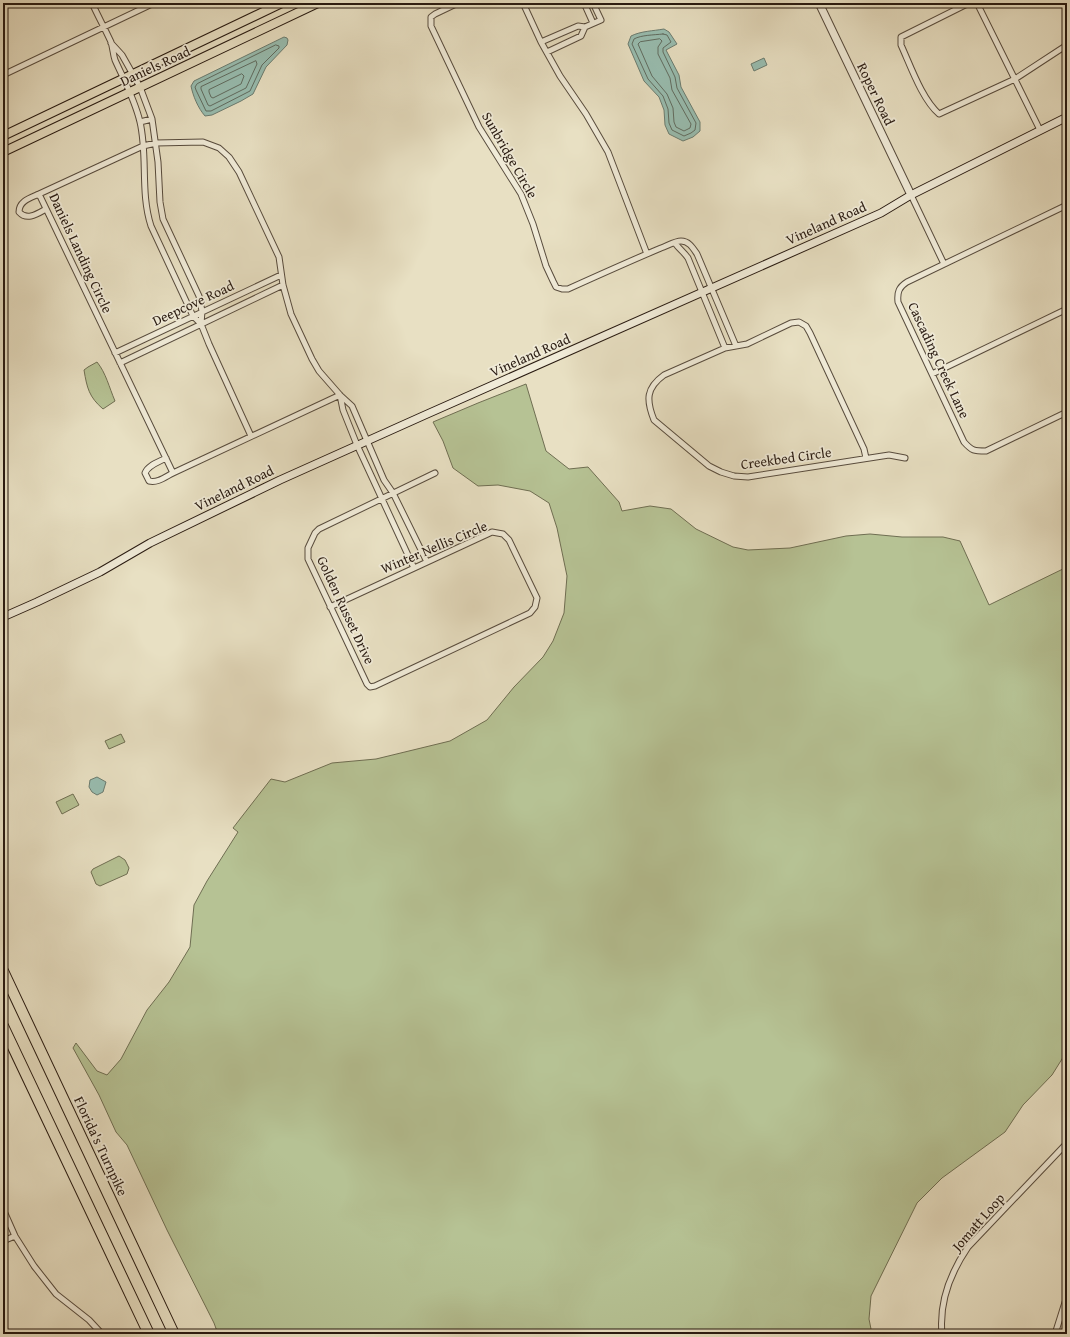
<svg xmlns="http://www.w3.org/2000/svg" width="1070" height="1337" font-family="'Gentium Book Plus',serif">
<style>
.green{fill:#b6c294;stroke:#6f6e52}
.water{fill:#98bdb0;stroke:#6b7c70}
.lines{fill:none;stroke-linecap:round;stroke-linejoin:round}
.shore{stroke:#606c60;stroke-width:1}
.minor-casing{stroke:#584c3e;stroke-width:7}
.tertiary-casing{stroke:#584c3e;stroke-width:9}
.secondary-casing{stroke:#281a11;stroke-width:9}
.primary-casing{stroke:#281a11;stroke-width:10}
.motorway-casing{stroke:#281a11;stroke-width:12}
.minor{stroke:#f0ebd8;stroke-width:5}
.tertiary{stroke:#f0ebd8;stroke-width:7}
.secondary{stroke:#f0ebd8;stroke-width:7}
.primary{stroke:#e8e0c3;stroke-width:8}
.motorway{stroke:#e8e0c3;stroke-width:10}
.labels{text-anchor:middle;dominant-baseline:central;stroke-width:3.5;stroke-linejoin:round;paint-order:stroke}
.street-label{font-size:14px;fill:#281a11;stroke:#f0ebd8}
</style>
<rect width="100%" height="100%" fill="#e8e0c3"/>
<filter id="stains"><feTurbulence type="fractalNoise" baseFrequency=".005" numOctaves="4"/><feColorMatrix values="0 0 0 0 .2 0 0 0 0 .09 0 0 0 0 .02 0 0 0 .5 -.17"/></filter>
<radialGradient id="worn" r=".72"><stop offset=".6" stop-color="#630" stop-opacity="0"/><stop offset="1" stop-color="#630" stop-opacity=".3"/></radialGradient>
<path class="green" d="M 97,362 C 106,373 109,387 115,401 L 103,409 C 89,397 87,388 84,370 L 88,367 Z
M 526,384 L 546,451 L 569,469 L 588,467 L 619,502 L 622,511 L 650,506 L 671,509 L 696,529 L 733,547 L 748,550 L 790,548 L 846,536 L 870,534 L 902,537 L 943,537 L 960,541 L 989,605 L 1067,567 L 1067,1051 L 1052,1075 L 1023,1105 L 1005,1132 L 942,1178 L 917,1203 L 871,1296 L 869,1319 L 872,1334 L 218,1334 L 214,1323 L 167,1230 L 127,1145 L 116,1132 L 99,1095 L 73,1048 L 76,1043 L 97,1071 L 107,1075 L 121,1059 L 147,1010 L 169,982 L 190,947 L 194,905 L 207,881 L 238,832 L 233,828 L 271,779 L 285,782 L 332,763 L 376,759 L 450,741 L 487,720 L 514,687 L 543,657 L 553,641 L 564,613 L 567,576 L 557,528 L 549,503 L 530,491 L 498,485 L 478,486 L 453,468 L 443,441 L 433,422 L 478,403 Z
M 121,734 L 125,742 L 109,749 L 105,741 Z
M 73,794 L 79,805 L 62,814 L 56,802 Z
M 119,856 L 125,860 L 129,868 L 127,874 L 100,886 L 96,884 L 91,872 L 93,869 Z"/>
<path class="water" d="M 664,29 L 669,32 L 677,44 L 666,50 L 679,75 L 681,87 L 700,122 L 700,131 L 693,137 L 683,141 L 669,134 L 665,125 L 664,110 L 659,97 L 644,81 L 628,44 L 631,36 C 641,31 653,31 664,29 Z
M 284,37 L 287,38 L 288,40 L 287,45 L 266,67 L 253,94 L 241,101 L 212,115 L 205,116 C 198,108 193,96 191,86 L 194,81 Z
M 764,58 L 767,65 L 754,71 L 751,64 Z
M 97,777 L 106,782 L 103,792 L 97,795 L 92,792 L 89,787 L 90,780 Z"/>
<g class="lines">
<path class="shore" d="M 663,34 L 667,35 L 671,42 L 663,48 L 663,52 L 675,77 L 677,88 L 696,123 L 695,130 L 691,133 L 684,136 L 672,130 L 669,123 L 668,109 L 663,96 L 648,79 L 632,44 L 634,39 C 641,35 654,35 663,34 Z
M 660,39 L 662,41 L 658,47 L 658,54 L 670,78 L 672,90 L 691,124 L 690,128 L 684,131 L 676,127 L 674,122 L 673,108 L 667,94 L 652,76 L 638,44 L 640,42 Z
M 276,45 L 279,46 L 279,48 L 262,65 L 250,91 L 211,111 L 206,111 L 196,90 L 195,87 L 197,84 Z
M 256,61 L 257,64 L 246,88 L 210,106 L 208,105 L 201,89 L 201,87 Z
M 242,74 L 244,76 L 241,84 L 213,98 L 211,97 L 209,92 L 209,90 Z"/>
<defs>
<path id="minor" d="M 92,3 C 98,16 105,29 111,42 C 113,48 113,54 115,60 C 124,80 135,100 140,122 C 148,156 140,192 151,226 L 193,316 L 201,324 L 209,344 L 251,436
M 458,3 L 435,14 L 431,17 L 431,26 L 479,127 L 521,194 L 533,224 L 546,266 L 553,281 L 556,287 L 562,289 L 568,289 C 599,275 630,261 661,248 C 667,246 675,241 681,241 C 689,241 693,248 697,254 L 736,346
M 523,3 L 541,42 L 560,76 L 586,114 L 608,152 L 647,254
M 584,3 L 593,23
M 969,3 L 901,37 L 901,45 C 911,67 922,99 939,114 L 1015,79 L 1067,45
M 977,3 L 1040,130
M 541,42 L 578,26 L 585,27 L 601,20 L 593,3
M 111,43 L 122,55 L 140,87 L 152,119 L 158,162 L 160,202 L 163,219 L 199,296 L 202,311 L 201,324
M 547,52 L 581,36 L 585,27
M 3,75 L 154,3
M 140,122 L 152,119
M 39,194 C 30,198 19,201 19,212 C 27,221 37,214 46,209
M 911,195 L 944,264
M 1067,205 L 907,282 C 899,287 897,292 898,302 L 964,442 C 972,451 974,451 986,451 L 1067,412
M 675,243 C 679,249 684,252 688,258 L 725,348
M 115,353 L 281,275
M 120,363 L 283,285
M 932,374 L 1067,309
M 340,395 L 173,473 L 39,194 L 143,146 L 156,143 L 203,142 L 219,148 L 229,157 L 239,172 L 279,257 L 283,285 L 291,314 L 312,359 L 319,371 L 340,395 L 352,406 L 384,480 L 393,493 L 427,562
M 340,395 L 343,410 L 357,445 L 414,568
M 166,458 C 159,462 148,465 145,473 L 149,481 C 158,483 165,477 173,473
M 866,458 L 864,449 L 810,333 L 806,326 L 799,322 L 791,323 L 747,344 L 725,348 L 664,375 C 646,388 646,400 654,420 L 709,466 L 721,472 L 734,476 L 748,477 L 889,455 L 905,458
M 330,607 L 492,532 L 503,534 L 509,540 L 537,598 L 535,607 L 530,613 L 375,686 L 370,687 L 367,684 L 308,559 L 308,548 L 315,533 L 319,529 L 435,473
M 3,1209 L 15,1236 L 34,1266 L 56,1294 L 89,1320 L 102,1334
M 3,1241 L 15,1236
M 942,1334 C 939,1303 951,1272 968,1247 L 1067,1143
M 1055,1334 L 1067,1296"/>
<path id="tertiary" d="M 819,3 L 911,195"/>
<path id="secondary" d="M 3,617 L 37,602 L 100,572 L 150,543 L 280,480 L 425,415 L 881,213 L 911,195 L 1067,117"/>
<path id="primary" d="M 3,136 L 282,3
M 3,152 L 318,3"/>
<path id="motorway" d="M 3,971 L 174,1334
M 3,1026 L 149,1334"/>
</defs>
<use href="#minor" class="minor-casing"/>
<use href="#tertiary" class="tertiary-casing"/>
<use href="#secondary" class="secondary-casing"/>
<use href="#primary" class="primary-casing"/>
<use href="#motorway" class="motorway-casing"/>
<use href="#minor" class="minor"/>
<use href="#tertiary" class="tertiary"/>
<use href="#secondary" class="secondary"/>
<use href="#primary" class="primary"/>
<use href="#motorway" class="motorway"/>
</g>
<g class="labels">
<g class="street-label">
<text transform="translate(155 66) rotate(-25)">Daniels Road</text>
<text transform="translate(876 94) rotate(64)">Roper Road</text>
<text transform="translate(510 155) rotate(60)">Sunbridge Circle</text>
<text transform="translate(826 223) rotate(-24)">Vineland Road</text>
<text transform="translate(81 253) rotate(65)">Daniels Landing Circle</text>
<text transform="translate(193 303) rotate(-25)">Deepcove Road</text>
<text transform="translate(530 355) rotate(-24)">Vineland Road</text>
<text transform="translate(939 360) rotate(65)">Cascading Creek Lane</text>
<text transform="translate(786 458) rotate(-8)">Creekbed Circle</text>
<text transform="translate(234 488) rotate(-26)">Vineland Road</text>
<text transform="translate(434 547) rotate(-23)">Winter Nellis Circle</text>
<text transform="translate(346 610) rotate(65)">Golden Russet Drive</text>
<text transform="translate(101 1146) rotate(65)">Florida's Turnpike</text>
<text transform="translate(978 1222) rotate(-49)">Jomatt Loop</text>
</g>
</g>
<rect width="1070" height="1337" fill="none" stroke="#e8e0c3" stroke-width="16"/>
<rect x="4" y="4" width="1062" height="1329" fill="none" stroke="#281a11" stroke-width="2"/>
<rect x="8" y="8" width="1054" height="1321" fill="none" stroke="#281a11"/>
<rect width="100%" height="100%" filter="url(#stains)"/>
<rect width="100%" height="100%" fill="url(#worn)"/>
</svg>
